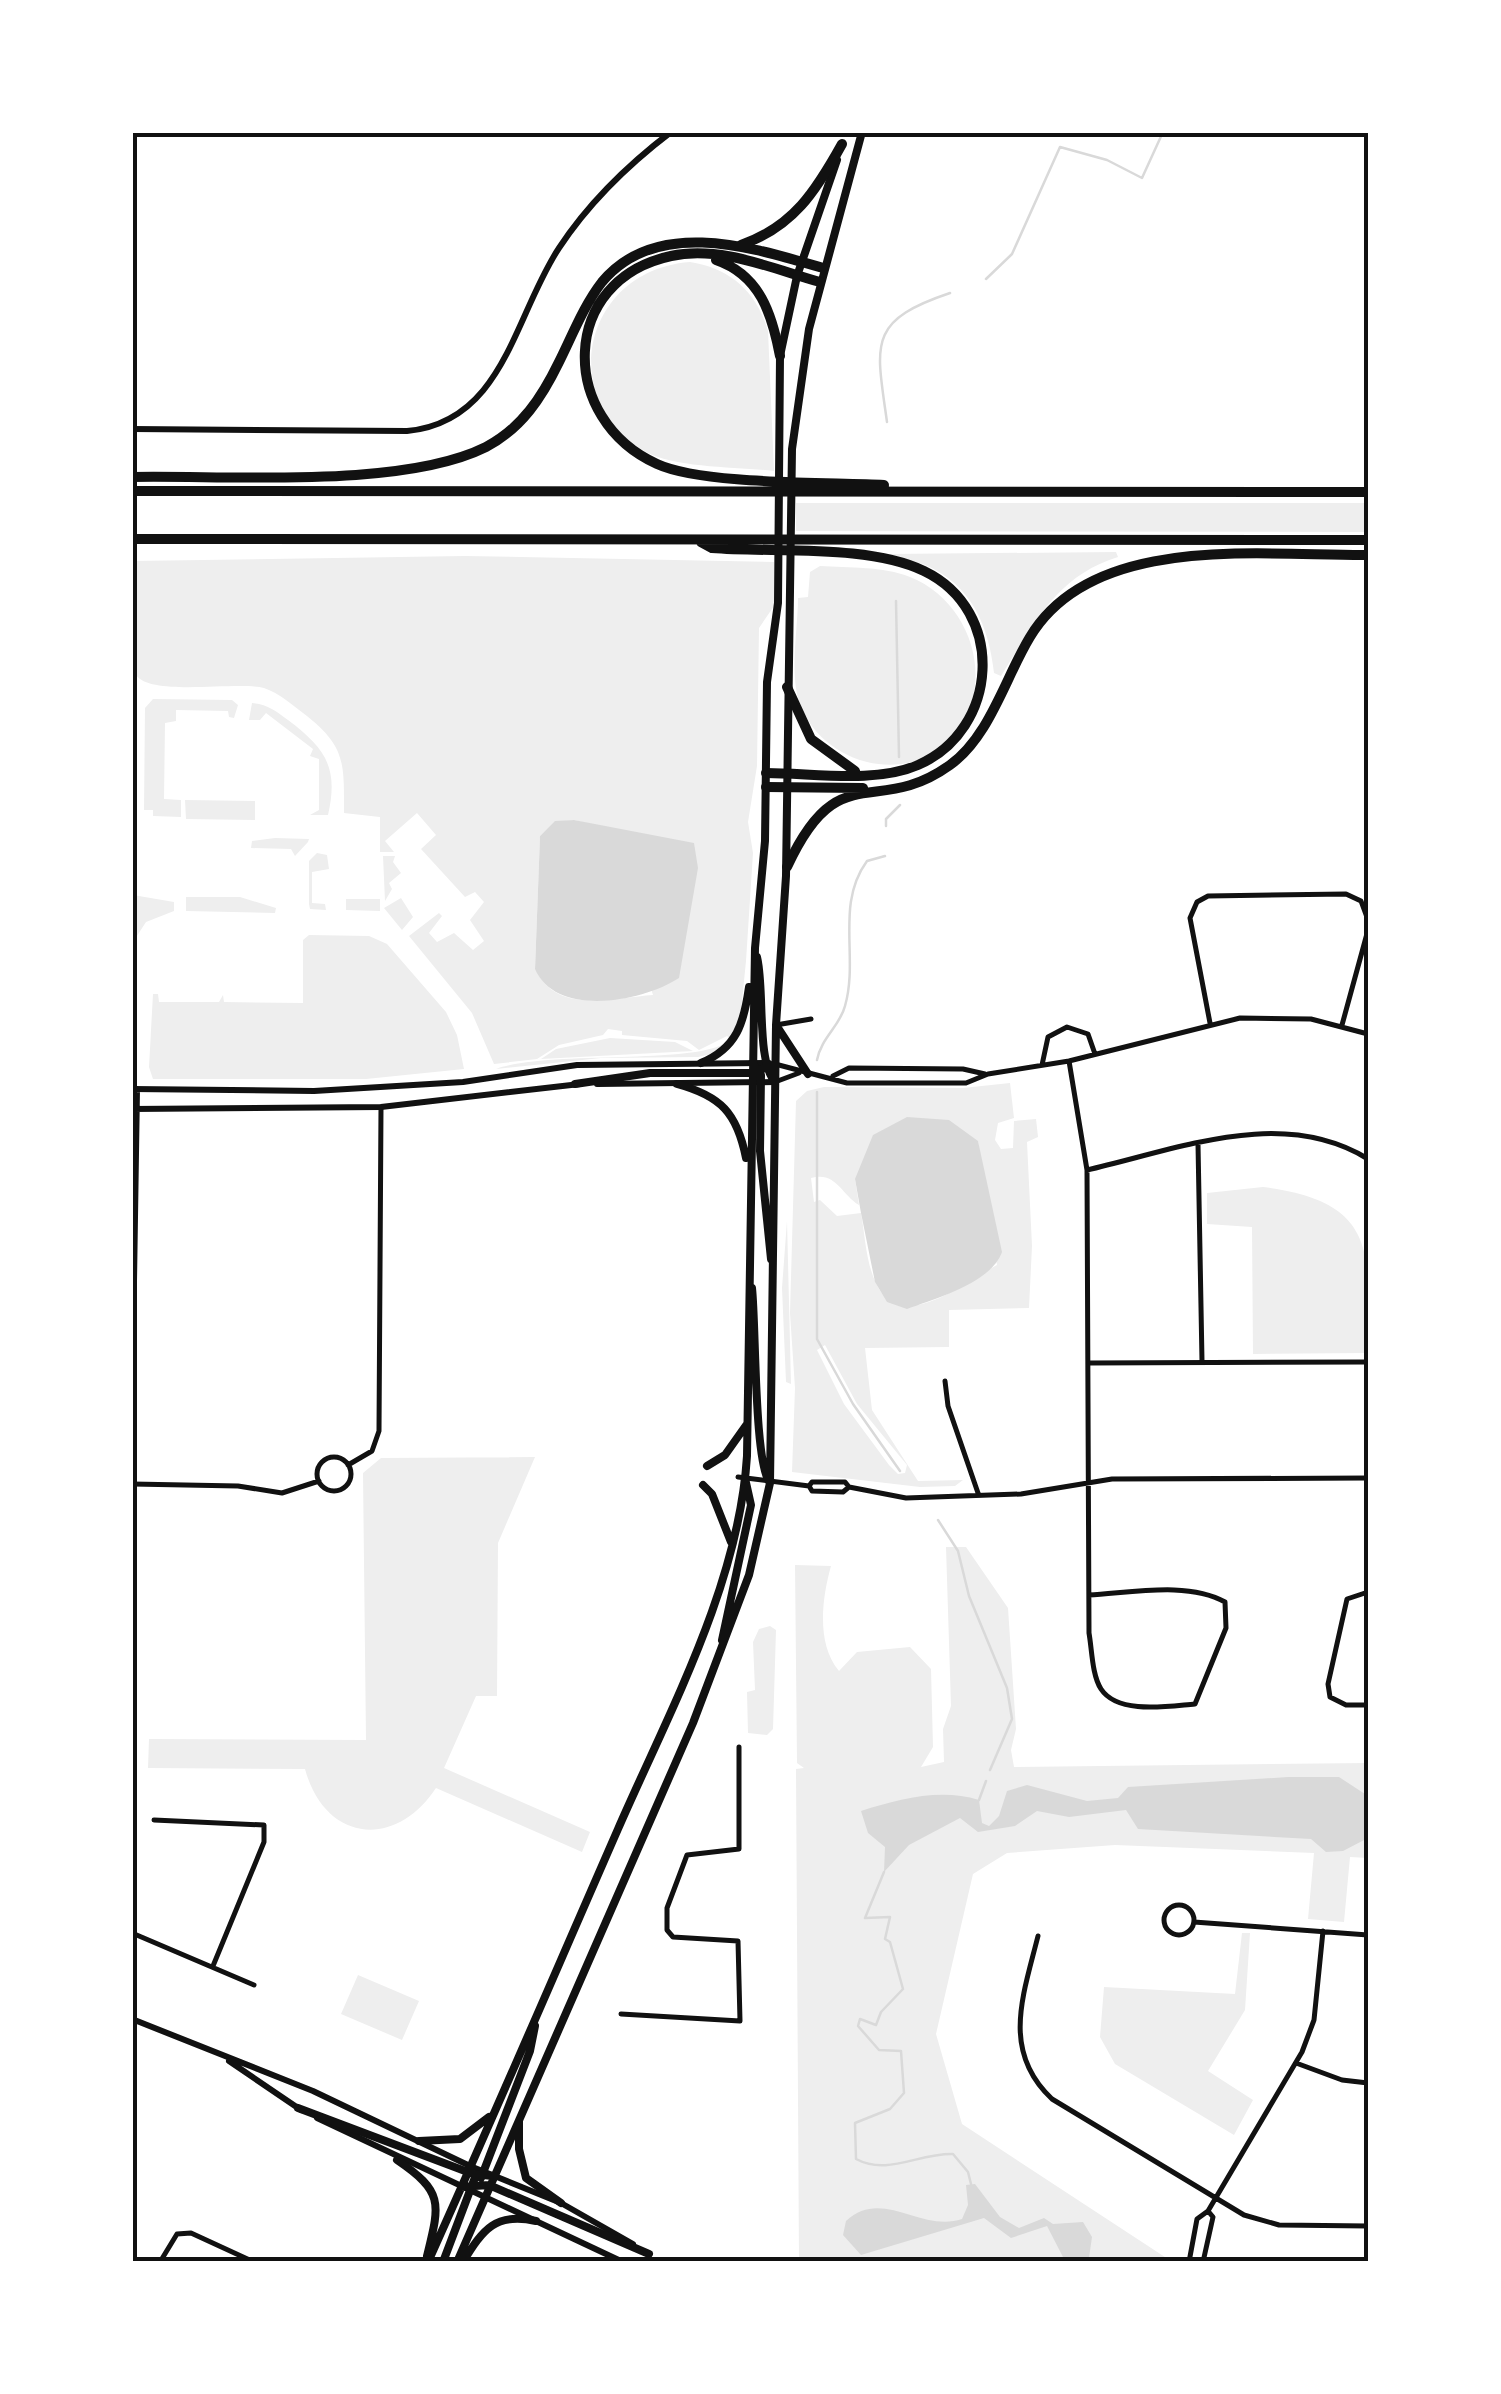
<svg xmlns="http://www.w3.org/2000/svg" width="1501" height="2394" font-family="Jost,sans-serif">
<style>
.green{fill:#eee;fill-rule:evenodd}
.water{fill:#d9d9d9}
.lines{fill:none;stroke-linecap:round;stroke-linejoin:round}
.stream{stroke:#d9d9d9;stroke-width:2.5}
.minor{stroke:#111;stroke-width:5}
.tertiary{stroke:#111;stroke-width:6}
.secondary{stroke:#111;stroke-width:8}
.motorway{stroke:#111;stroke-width:10}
.neatline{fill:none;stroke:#111;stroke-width:4}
</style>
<rect width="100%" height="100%" fill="#fff"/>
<path class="green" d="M 690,262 C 730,268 757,292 768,331 L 774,471 C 739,467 675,468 646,452 C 554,399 584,270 690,262 Z
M 796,503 L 1368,503 L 1368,532 L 796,531 Z
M 1116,552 L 1118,557 C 1056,576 1033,625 1001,676 L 994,673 C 989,626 971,584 925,565 C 913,560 898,559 888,554 Z
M 465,556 L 774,562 L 774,606 L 759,628 L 757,766 L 748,822 L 753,853 L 746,961 L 740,1021 L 731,1039 L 727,1036 L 699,1050 L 687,1041 L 622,1035 L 622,1031 L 608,1029 L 603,1035 L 559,1045 L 537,1059 L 494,1064 L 472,1013 L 409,936 L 439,913 L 442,916 L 429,933 L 437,942 L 454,933 L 473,950 L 484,941 L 470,920 L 484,902 L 475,892 L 465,897 L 421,849 L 436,835 L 417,813 L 385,841 L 394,852 L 380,852 L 380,817 L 344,813 C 344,762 346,746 303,713 C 291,704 279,693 264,688 C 236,681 151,697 136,675 L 132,561 ZM 574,820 L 599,826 L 653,995 C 611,998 555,1015 535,968 L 540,836 L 555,822 Z
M 820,566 C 849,568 883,566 910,577 C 971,601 997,682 955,734 C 911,789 822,765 800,704 C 789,675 798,629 798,598 L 808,597 L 810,572 Z
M 153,699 L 232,700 L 238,705 L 234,718 L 229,717 L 228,711 L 176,710 L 176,721 L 165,723 L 164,799 L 181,800 L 181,817 L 153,816 L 153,810 L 144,810 L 145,708 Z
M 252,703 C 267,704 276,711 288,720 C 325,748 339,767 328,815 L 310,815 L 319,810 L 319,759 L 310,756 L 313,749 L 266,713 L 260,720 L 249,720 Z
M 185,800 L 255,801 L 255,820 L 186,819 Z
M 275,838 L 309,839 L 308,842 L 295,856 L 291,849 L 251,848 L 252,841 Z
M 317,853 L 327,855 L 329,869 L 312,872 L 312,903 L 325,904 L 326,910 L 310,909 L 309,904 L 309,861 Z
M 383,856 L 395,856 L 393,862 L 401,873 L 389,883 L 392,889 L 385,901 Z
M 133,895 L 174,902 L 174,911 L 146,922 L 133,942 Z
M 186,897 L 240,897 L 276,908 L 275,913 L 186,911 Z
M 401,898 L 413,917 L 402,930 L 384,908 Z
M 346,899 L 380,899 L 380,911 L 346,910 Z
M 309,935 L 369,936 L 387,944 L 446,1012 L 457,1035 L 464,1069 L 366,1079 L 153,1079 L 149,1067 L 153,994 L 158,994 L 159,1002 L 219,1002 L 223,995 L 224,1002 L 303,1003 L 303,940 Z
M 610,1038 L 675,1042 L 693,1051 L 541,1059 L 556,1049 Z
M 726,1042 L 711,1054 L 698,1057 L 601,1058 L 496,1069 C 547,1050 698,1065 726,1042 Z
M 1010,1083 L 1014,1118 L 998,1123 L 995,1140 L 1001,1149 L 1013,1148 L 1014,1121 L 1036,1119 L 1038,1137 L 1027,1142 L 1032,1246 L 1029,1308 L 949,1310 L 949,1347 L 865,1348 L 872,1410 L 918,1481 L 963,1480 L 955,1486 L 920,1487 L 792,1472 L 795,1388 L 790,1313 L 796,1101 L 807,1091 L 824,1087 L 963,1088 ZM 978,1141 L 997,1265 C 964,1283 899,1336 876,1283 C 866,1263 865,1235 861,1213 L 837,1216 L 820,1200 L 814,1202 L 811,1178 C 836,1171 841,1194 859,1205 L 855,1179 ZM 825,1345 L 857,1404 L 907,1465 L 905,1473 L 898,1474 L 889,1465 L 844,1404 L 817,1350 Z
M 1263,1187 C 1380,1202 1369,1254 1368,1353 L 1253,1354 L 1252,1227 L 1207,1224 L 1207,1193 Z
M 787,1221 L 791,1384 L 786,1382 L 782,1288 Z
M 535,1457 L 498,1543 L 497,1696 L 476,1696 L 444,1768 L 590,1832 L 582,1852 L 436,1788 C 395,1850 325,1842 305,1769 L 148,1768 L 149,1739 L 366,1740 L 363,1473 L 381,1458 Z
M 946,1547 L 966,1547 L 1008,1608 L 1016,1729 L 1011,1750 L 1014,1767 L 1368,1763 L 1368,1858 L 1350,1857 L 1344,1922 L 1308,1919 L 1314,1853 L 1115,1845 L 1007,1853 L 973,1874 L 936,2034 L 962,2124 L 1171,2261 L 799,2261 L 796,1769 L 804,1768 L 797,1763 L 795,1565 L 831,1566 C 822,1598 816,1644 839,1671 L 857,1652 L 910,1647 L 931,1669 L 933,1747 L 921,1767 L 944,1762 L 943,1729 L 951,1706 Z
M 770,1626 L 776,1630 L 773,1729 L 767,1735 L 748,1733 L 747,1692 L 755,1690 L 753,1642 L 759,1629 Z
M 1242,1933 L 1250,1933 L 1245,2010 L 1208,2071 L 1253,2100 L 1234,2135 L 1115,2064 L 1100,2037 L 1104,1987 L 1235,1994 Z
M 358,1975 L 419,2001 L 402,2040 L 341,2014 Z"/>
<path class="water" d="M 574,820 L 694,843 L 698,868 L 679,978 C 642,1002 556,1018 535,969 L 540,836 L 555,821 Z
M 907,1117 L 949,1120 L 978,1141 L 1002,1252 C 991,1283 937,1298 907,1309 L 887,1302 L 875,1282 L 861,1213 L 855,1179 L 873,1135 Z
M 1288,1777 L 1339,1777 L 1368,1796 L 1368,1838 L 1343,1851 L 1326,1852 L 1311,1839 L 1138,1829 L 1126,1810 L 1069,1817 L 1037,1811 L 1015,1826 L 978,1832 L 960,1818 L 909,1845 L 884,1872 L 885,1847 L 868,1833 L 861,1811 C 899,1799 940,1788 979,1800 L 982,1823 L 989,1826 L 999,1816 L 1007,1791 L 1027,1785 L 1087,1801 L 1118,1798 L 1128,1787 Z
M 975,2184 L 1000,2217 L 1019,2228 L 1044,2218 L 1053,2224 L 1083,2222 L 1092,2237 L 1089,2258 L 1076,2262 L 1063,2257 L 1047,2226 L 1011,2238 L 984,2218 L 861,2255 L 843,2235 L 846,2221 C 882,2187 921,2233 962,2219 L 968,2205 L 966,2185 Z"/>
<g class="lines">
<path class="stream" d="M 986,279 L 1012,254 L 1060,147 L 1107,160 L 1142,178 L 1163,132
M 887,422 C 876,343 867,321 950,293
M 896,601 L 899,757
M 886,826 L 886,819 L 900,805
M 817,1060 C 821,1038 840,1026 845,1006 C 859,957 835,905 867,861 L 885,856
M 817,1092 L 817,1339 L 853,1404 L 900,1471
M 938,1520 L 958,1551 L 969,1596 L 1007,1688 L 1012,1719 L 990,1770
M 979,1800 L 986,1781
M 884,1872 L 865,1918 L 890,1917 L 885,1939 L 890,1942 L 903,1989 L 881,2012 L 876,2025 L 860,2019 L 858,2026 L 879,2050 L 901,2051 L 904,2093 L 890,2109 L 855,2123 L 856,2159 C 888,2176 918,2153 953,2154 L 968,2172 L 971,2184"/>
<path class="minor" d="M 1210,1023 L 1190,918 L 1197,902 L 1208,896 L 1346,894 L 1361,901 L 1368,920
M 776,1025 L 811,1019
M 1342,1025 L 1368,930
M 1069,1061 L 1087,1170 L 1089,1633 C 1092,1650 1092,1675 1101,1689 C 1118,1715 1169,1706 1195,1704 L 1226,1628 L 1225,1602 C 1188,1581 1130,1593 1089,1595
M 775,1064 L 847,1083 L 966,1083 L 988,1074 L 1069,1061 L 1240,1018 L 1311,1019 L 1368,1034
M 1042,1065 L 1048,1037 L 1067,1027 L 1088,1034 L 1095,1054
M 833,1076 L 849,1068 L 963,1069 L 985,1074
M 775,1082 L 799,1073
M 1198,1144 L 1202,1361
M 1087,1170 C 1179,1149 1282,1106 1368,1159
M 1089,1363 L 1368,1362
M 945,1381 L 948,1406 L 978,1493
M317 1474a17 17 0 1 1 34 0a17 17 0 1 1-34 0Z
M 348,1465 L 372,1451 L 379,1431 L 381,1107
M 738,1477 L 809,1486 L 812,1491 L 843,1492 L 849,1487
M 132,1484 L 238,1486 L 282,1493 L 319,1481
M 809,1486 L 812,1482 L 845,1482 L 849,1487 L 906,1498 L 1021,1494 L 1112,1479 L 1368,1478
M 1368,1592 L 1347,1599 L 1328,1684 L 1330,1697 L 1346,1705 L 1368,1705
M 154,1820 L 264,1825 L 264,1842 L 213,1966
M1164 1920a15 15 0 1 1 30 0a15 15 0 1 1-30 0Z
M 1194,1922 L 1368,1935
M 132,1933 L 254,1985
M 1038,1936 C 1023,1996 1001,2051 1052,2099 L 1244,2215 L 1279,2225 L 1368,2226
M 621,2014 L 740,2021 L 738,1941 L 673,1937 L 667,1930 L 667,1908 L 687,1855 L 739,1849 L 739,1747
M 1296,2063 L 1342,2080 L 1368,2083
M 160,2262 L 177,2234 L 191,2233 L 254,2262
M 1189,2262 L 1197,2219 L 1208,2211 L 1302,2052 L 1314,2020 L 1323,1931
M 1203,2262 L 1213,2217 L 1208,2211"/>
<path class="tertiary" d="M 132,429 L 407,431 C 504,422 514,316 559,248 C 588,204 629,164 671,132
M 597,1084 L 775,1082
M 132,1089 L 314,1091 L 463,1082 L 577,1065 L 769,1063
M 132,1109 L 381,1107 L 580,1084
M 132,1409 L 137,1089
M 132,2019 L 313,2091 L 470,2166 L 561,2203 L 633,2244
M 229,2061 L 301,2110
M 317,2118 L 623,2262"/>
<path class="secondary" d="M 757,957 C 765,989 756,1061 775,1082
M 778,1028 L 808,1074
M 701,1063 C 737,1048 744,1023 749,987
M 752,1063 L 761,1075 L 760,1151 L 771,1259
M 575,1084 L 650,1073 L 752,1073 L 775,1064
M 677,1084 C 721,1096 737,1113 746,1158
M 752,1288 C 756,1324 754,1464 770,1483
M 707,1466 L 725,1455 L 747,1424
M 703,1485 L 712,1494 L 731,1542
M 722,1640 L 751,1505 L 745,1478
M 298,2108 L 473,2174 L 493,2176
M 519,2121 L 519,2149 L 526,2178 L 561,2203
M 419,2141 L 460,2139 L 489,2117
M 397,2160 C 444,2192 440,2203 427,2256
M 481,2178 L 530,2051 L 535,2026
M 461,2187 L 489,2185 L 649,2254
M 428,2262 C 493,2118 555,1973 618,1829 C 669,1712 739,1585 747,1456 L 755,948 L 765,841 L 767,682 L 778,603 L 780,356 L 797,276 L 837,160
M 443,2262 L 474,2180
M 457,2262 L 693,1723 L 749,1575 L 770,1483 L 776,1025 L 786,876 L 792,449 L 809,329 L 862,132
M 463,2262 C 483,2229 496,2212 536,2221"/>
<path class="motorway" d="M 741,245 C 793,227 816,191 842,144
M 716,260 C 760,275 772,314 780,356
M 820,282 C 773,269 720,245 671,256 C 559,280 558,419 657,464 C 703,485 828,482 884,485
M 132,477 C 229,475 402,489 486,447 C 522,428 542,397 559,362 C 572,336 584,305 602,282 C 657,216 754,248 823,268
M 132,491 L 1368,492
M 132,539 L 1368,540
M 701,542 L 712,548 C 775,553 868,544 924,571 C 1007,611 999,730 918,765 C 875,784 813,773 766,773
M 787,687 L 811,739 L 855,771
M 766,787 L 863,788
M 787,867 C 839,754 875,819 950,765 C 990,736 1005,678 1030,637 C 1093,532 1263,556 1368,555"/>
</g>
<rect width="1501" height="2394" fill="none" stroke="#ffffff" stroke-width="270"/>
<rect x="135" y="135" width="1231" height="2124" class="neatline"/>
</svg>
